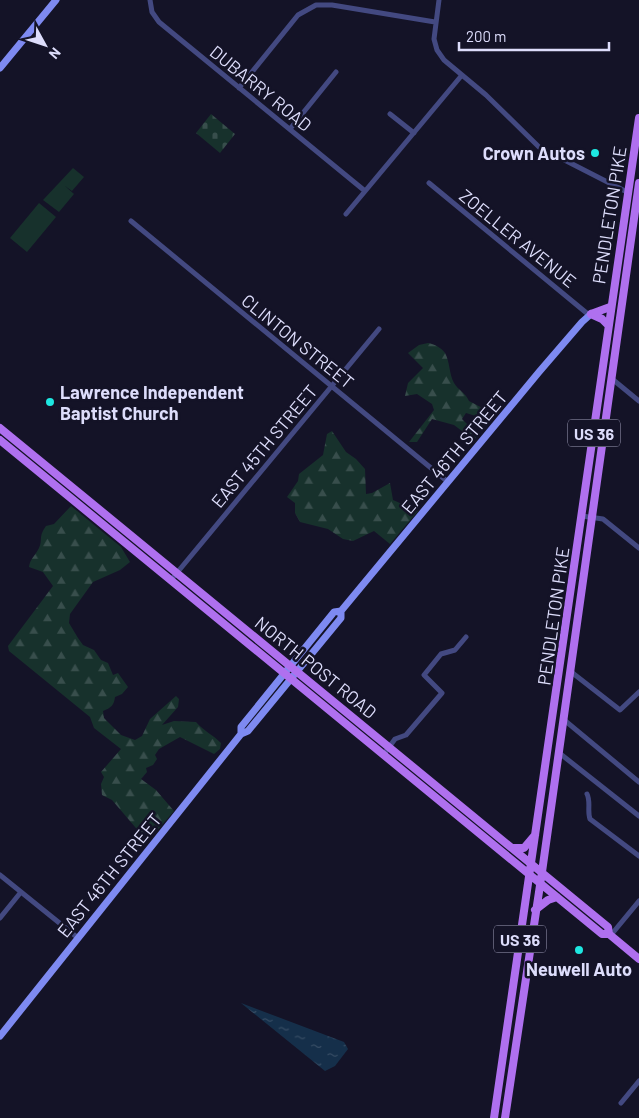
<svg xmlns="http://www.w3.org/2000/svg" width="639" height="1118" font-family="Barlow,sans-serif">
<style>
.forest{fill:url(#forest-firs)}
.cemetery{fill:url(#cemetery-stones)}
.park{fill:#17312c}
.water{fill:url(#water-ripples)}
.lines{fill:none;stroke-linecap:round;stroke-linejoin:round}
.street{stroke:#434981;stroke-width:5}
.secondary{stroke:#7e8af1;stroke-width:7}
.primary{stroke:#af70ef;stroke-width:8}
.poi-dot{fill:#1ee7e1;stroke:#141327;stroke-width:2}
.labels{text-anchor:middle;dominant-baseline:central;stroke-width:5;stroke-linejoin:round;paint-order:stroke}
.shield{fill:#141327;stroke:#a1a0bb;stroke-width:1}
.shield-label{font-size:16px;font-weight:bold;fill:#ddddfb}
.street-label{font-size:18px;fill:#ddddfb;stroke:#141327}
.poi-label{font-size:18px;font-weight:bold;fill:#ddddfb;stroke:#141327;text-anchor:end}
</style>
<defs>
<pattern id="forest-firs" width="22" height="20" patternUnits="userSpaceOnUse" patternTransform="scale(1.25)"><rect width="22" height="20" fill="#17312c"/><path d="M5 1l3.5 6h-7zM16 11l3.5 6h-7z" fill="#384e4c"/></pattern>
<pattern id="cemetery-stones" width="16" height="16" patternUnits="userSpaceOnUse" patternTransform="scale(1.25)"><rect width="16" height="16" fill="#17312c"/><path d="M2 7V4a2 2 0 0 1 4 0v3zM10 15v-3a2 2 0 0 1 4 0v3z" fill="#384e4c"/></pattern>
<pattern id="water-ripples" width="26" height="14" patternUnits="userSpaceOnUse" patternTransform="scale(1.25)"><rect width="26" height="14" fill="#152f4a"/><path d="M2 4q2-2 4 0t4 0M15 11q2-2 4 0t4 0" fill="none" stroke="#374d65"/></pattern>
</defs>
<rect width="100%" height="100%" fill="#141327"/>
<path class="forest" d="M 428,343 C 434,344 442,348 445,353 C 450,362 449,374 454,383 C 459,391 465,392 469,401 L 492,413 L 493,419 L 485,423 L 476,416 L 466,413 L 462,419 L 478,435 L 474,440 L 454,425 L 432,419 L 417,442 L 409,442 L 434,410 L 432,404 L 417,394 L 405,396 L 408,383 L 423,368 L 408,353 L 419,345 Z
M 332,431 L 346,452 L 356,459 L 365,469 L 366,494 L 372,493 L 390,483 L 393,500 L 418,511 L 390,544 L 374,531 L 353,541 L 343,539 L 328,529 L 300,522 L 295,513 L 295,503 L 287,497 L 298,481 L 299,474 L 323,455 L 327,434 Z
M 71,506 L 121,547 L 130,562 L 120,570 L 93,582 L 70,614 L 69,623 L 78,638 L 83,645 L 94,650 L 101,660 L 108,663 L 113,675 L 118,673 L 128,687 L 122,694 L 115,697 C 114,705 111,708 103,711 L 104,718 L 121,735 L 135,740 L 142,736 L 150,719 L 176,696 L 179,699 L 178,707 L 162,725 L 174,721 L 196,722 C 204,731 213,735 221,743 L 220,749 L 214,754 L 180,737 L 159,749 L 155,755 L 157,759 L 153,765 L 146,768 L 147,772 L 141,779 L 156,790 L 174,811 L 155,833 L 141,834 L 112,800 L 102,795 L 101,784 L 104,777 L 101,772 L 121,749 L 94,728 L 90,717 L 9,651 L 8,646 L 53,586 L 43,572 L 29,567 C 30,559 35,556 39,548 C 43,540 38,537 46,526 L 54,524 Z"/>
<path class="cemetery" d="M 211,114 L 235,134 L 220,153 L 196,133 Z"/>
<path class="park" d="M 73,168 L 84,177 L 72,191 L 65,186 L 74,194 L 59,212 L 43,200 Z
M 39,203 L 56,217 L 27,252 L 10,238 Z"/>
<path class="water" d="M 241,1003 L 344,1042 L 348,1049 L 335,1066 L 325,1071 Z"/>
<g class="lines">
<path class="street" d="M 150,0 L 152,12 L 159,22 L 365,191
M 439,0 L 434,39 L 437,50 L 444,60 L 486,95 L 539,147 L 627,192
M 239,88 L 298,15 L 316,5 L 332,5 L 435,22
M 390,114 L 414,133
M 290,129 L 336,72
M 429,183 L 589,315
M 346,214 L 462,75
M 131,221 L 448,482
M 611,378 L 639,401
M 582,516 L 603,519 L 639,548
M 171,580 L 379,329
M 570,671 L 620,710 L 639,692
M 563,719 L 639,782
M 558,752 L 639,816
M 384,754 L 395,739 L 406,735 L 442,693 L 424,675 L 441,654 L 455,650 L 466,637
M 587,794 C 591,802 587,811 590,819 L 639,856
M 0,875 L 78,938
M 0,918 L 21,892
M 611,935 L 639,901
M 621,1103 L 639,1081"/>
<path class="secondary" d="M 0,68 L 56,0
M 241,734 L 241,727 L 334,612 L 341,611
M 0,1036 L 241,734 L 248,731 L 341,618 L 341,611 L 539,372 L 582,322 L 591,314"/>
<path class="primary" d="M 591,314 L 602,319 L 608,325
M 591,314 L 610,307
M 0,428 L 608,927 L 609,934
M 0,440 L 602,934 L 609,934 L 639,959
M 513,848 L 524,848 L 535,835
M 535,910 L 548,900 L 557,897
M 494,1118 L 639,118
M 505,1118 L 542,872 L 639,183"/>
</g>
<g class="poi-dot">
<circle cx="595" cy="153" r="5"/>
<circle cx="50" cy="402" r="5"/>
<circle cx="579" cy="950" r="5"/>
</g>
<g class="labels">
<g class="shield">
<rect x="568" y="419.5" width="52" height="27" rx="4"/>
<rect x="494" y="925.5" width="52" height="27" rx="4"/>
</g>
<g class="shield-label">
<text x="594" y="433">US 36</text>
<text x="520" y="939">US 36</text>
</g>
<g class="street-label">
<text transform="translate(261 88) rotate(39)">DUBARRY ROAD</text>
<text transform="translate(609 215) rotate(-81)">PENDLETON PIKE</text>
<text transform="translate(518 238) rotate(39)">ZOELLER AVENUE</text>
<text transform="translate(298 341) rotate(39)">CLINTON STREET</text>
<text transform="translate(264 446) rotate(-50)">EAST 45TH STREET</text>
<text transform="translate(454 452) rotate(-50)">EAST 46TH STREET</text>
<text transform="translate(553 616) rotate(-82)">PENDLETON PIKE</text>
<text transform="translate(316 667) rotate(39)">NORTH POST ROAD</text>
<text transform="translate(109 875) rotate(-51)">EAST 46TH STREET</text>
</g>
<g class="poi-label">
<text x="585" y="153">Crown Autos</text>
<text x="60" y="392" text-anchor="start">Lawrence Independent<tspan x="60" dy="21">Baptist Church</tspan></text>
<text x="579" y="969" text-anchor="middle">Neuwell Auto</text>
</g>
</g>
<g transform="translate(45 45) rotate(130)" stroke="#141327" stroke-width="4" paint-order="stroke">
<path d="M0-4L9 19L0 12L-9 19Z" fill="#ddddfb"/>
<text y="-8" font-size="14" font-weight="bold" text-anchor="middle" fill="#ddddfb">N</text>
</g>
<path d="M459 42v8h150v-8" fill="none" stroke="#ddddfb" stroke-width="2.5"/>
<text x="466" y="42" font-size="15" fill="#ddddfb" stroke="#141327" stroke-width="4" paint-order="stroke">200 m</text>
</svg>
